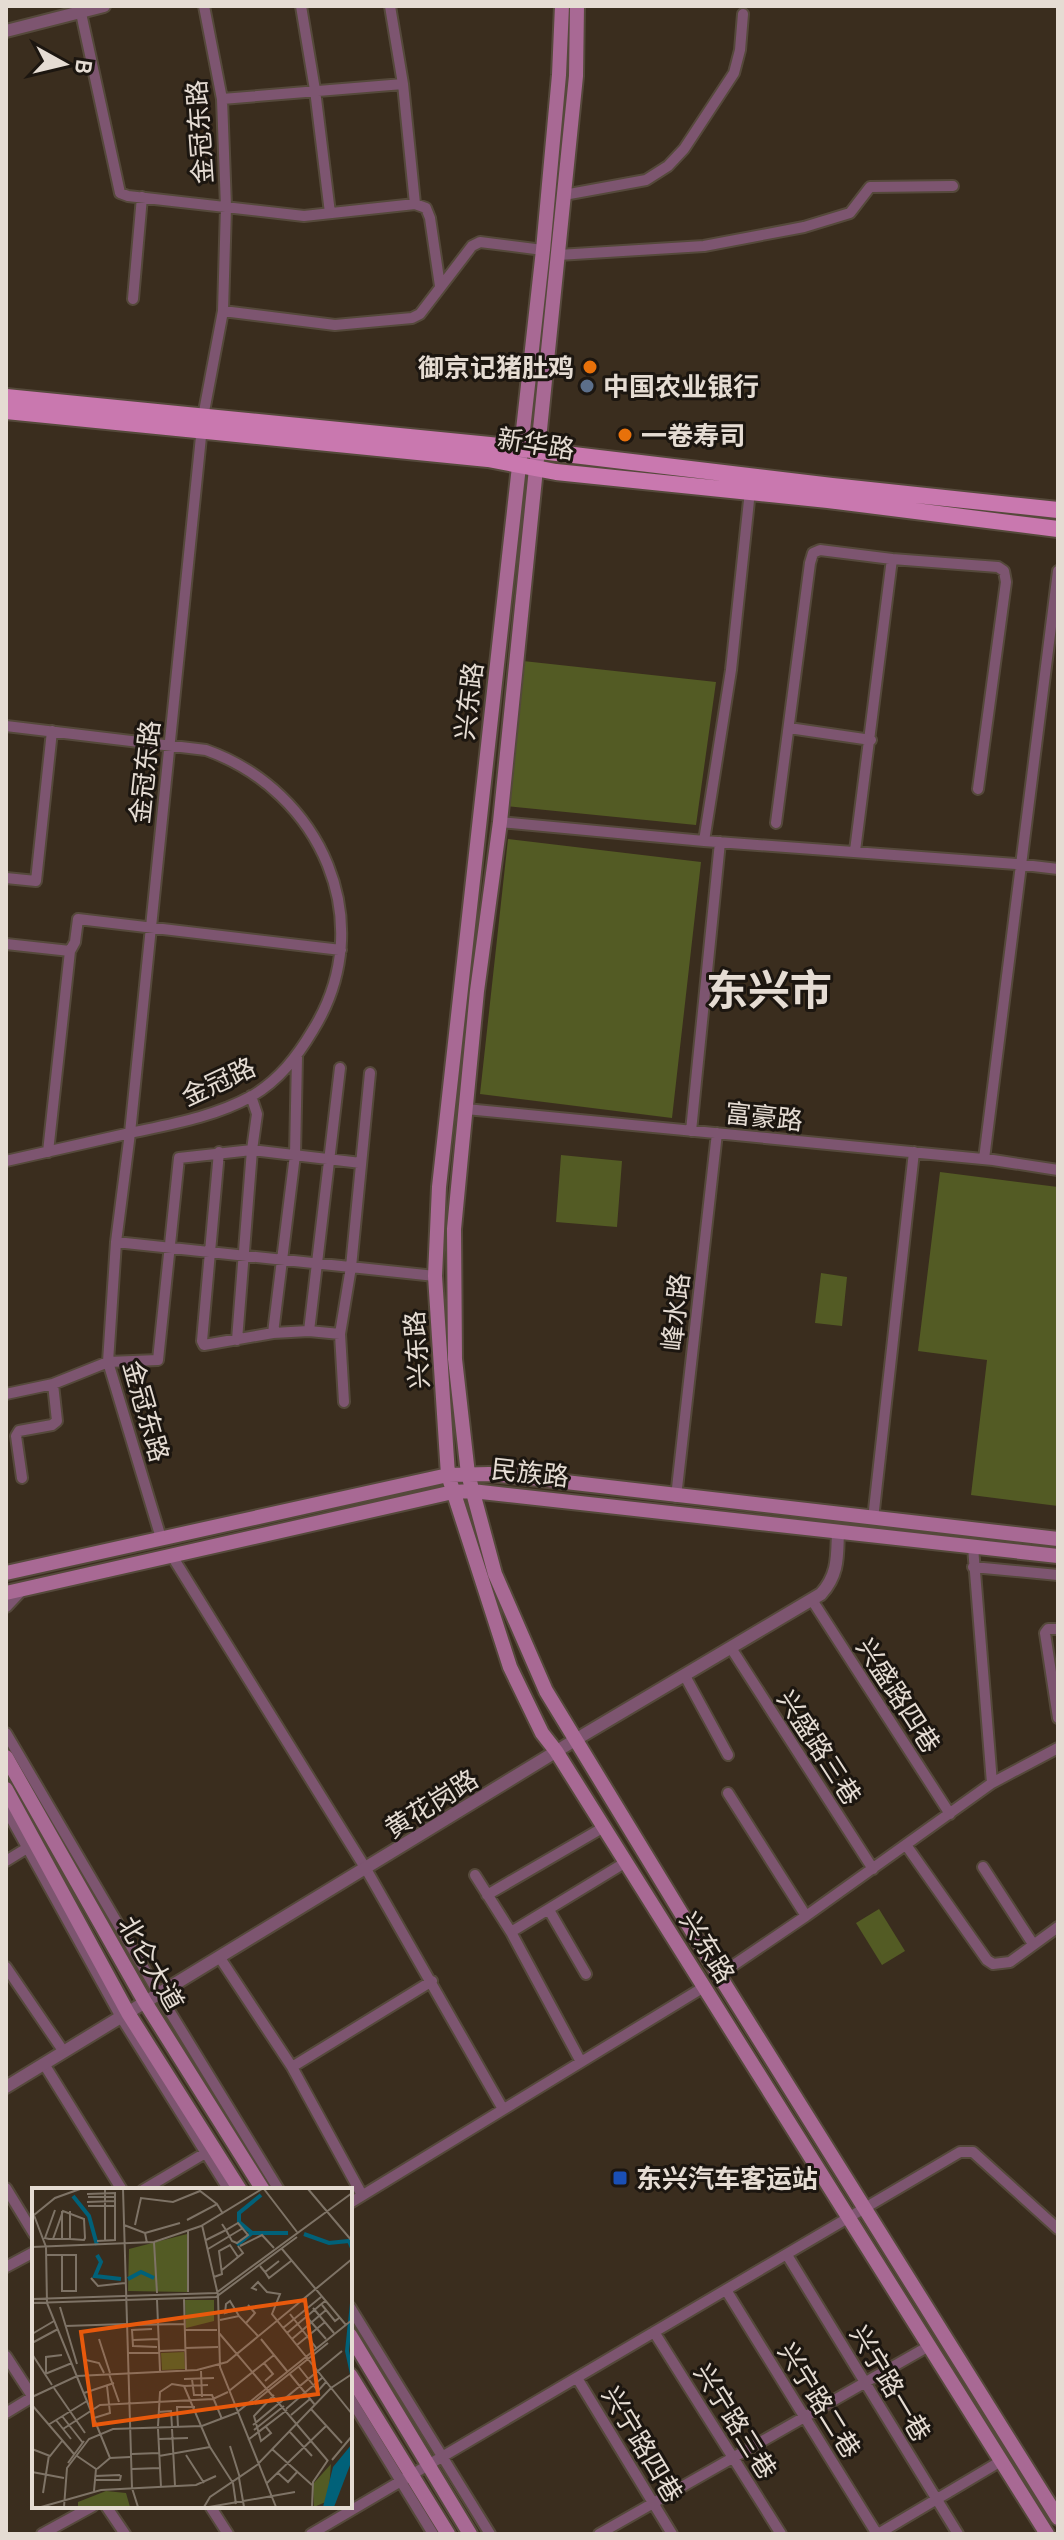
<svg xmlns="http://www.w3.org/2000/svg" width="1064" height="2540" font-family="Manrope,'Noto Sans SC',sans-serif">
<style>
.green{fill:#535b24}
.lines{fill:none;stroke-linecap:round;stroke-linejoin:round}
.minor-casing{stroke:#55493b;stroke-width:14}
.tertiary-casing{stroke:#55493b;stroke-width:16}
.secondary-casing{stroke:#55493b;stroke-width:18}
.primary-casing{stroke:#55493b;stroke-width:20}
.minor{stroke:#7d5570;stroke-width:10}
.tertiary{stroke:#7d5570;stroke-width:12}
.secondary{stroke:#a86994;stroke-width:14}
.primary{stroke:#c978af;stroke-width:16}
.food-dot{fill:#e8710a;stroke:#1c1610;stroke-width:3}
.service-dot{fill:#5c6f8a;stroke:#1c1610;stroke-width:3}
.transit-dot{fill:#1a4fb4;stroke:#1c1610;stroke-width:3}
.labels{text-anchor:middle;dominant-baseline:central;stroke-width:6;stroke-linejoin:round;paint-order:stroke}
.street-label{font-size:26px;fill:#e5dcd3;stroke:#1c1610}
.poi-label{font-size:26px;font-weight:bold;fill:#e5dcd3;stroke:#1c1610;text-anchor:start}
.town-label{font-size:42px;font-weight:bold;fill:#e5dcd3;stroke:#1c1610}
.inset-river{fill:none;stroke:#016179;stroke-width:4}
.inset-road{fill:none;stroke:#7e7366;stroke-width:2}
.view{fill:#e8590c;fill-opacity:0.15;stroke:#e8590c;stroke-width:4}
.inset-edge{fill:none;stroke:#e5dcd3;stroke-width:4}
</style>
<rect width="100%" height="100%" fill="#3a2d1e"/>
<path class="green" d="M 523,661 L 716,682 L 696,825 L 506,806 Z
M 508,839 L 701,862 L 672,1118 L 480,1094 Z
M 561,1155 L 622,1161 L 617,1227 L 556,1222 Z
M 940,1172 L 1058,1187 L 1058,1506 L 971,1495 L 987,1360 L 918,1351 Z
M 821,1273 L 847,1277 L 842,1326 L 815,1323 Z
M 879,1909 L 905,1951 L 882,1965 L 856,1923 Z"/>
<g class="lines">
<defs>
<path id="minor" d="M 301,6 L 315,90 L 330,213
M 390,6 L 403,84 L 415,204 L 426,208 L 430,218 L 440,286
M 81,13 L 120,193 L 128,196 L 304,216 L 415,204
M 222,99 L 403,84
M 564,195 L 646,180 L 668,166 L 684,149 L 734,73 L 740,50 L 743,14
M 558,255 L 704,246 L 804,227 L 850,213 L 870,187 L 953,186
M 133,299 L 142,197
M 223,311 L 335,325 L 412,318 L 420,314 L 472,246 L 480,242 L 543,250
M 6,726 L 206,750 C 321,791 380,922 313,1030 C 297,1057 279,1080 252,1096 C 214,1117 172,1124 130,1133 C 89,1142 47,1152 6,1161
M 789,728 L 871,740
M 500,822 L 704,841 L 1016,864 L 1058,869
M 776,823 L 810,563 L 813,553 L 820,550 L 892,559 L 998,567 L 1004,571 L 1006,582 L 978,789
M 704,841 L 731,670 L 750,491
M 855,851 L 892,559
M 6,878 L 36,881 L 52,731
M 6,944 L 70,951 L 48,1152
M 70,951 L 75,942 L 78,919 L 341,950
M 466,1109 L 993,1160 L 1058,1170
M 691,1131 L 720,842
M 219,1152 L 202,1341 L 204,1345 L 273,1333 L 309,1331 L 340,1334
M 984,1159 L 1058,571
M 116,1242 L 435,1276
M 309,1331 L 340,1068
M 273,1333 L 295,1155 L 297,1057
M 237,1340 L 252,1150 L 257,1114 L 251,1096
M 6,1394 L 53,1384 L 108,1362 L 158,1360 L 179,1158 L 252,1150 L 361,1163
M 344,1402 L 340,1334 L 351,1267 L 370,1073
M 22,1478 L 16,1436 L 19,1431 L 52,1425 L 57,1421 L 53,1384
M 676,1497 L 717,1133
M 873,1519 L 914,1152
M 161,1538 L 108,1362 L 116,1242 L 130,1133 L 203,417 L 223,311 L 226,207 L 222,99 L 204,6
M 172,1556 L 366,1869 L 503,2109
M 973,1567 L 1058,1575
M 812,1600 L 950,1814
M 1058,1629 L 1048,1629 L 1045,1633 L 1058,1718
M 731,1648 L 873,1869
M 685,1676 L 728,1755
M 6,1733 L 159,1994 L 279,2190
M 992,1783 L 1058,1748
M 728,1793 L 806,1916
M 6,1809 L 121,2017 L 229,2190
M 906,1845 L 987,1960 L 993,1964 L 1010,1962 L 1058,1927
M 6,1861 L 32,1845
M 983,1867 L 1033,1944
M 475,1875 L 511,1932 L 581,2062
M 487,1895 L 604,1827
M 549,1910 L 586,1974
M 511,1932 L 626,1862
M 220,1958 L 292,2067 L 432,1981
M 6,1967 L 64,2052
M 719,1975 L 806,1916 L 992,1783 L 973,1547
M 44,2064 L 122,2190
M 292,2067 L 362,2195
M 6,2188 L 34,2234
M 143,2190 L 212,2149
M 350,2203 L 704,1987
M 787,2255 L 958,2534
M 6,2267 L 34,2252
M 726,2290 L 877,2534
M 350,2307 L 490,2534
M 654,2332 L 781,2534
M 6,2356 L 34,2399
M 577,2378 L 672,2534
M 350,2398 L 433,2534
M 6,2413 L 34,2396
M 106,2506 L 125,2534
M 210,2506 L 228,2534
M 42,2534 L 93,2506
M 311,2534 L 960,2152 L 973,2152 L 1058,2229
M 599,2534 L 929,2346
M 878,2534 L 1001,2461"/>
<path id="tertiary" d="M 6,31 L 104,6
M 6,1606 L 21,1590
M 6,2087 L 575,1740 L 821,1594 C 839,1574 837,1556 838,1531"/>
<path id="secondary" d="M 562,6 L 559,75 L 543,250 L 439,1187 L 435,1276 L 448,1475 L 510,1667 L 542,1733 L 556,1751 L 1047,2534
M 577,6 L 576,76 L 500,822 L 477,991 L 454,1229 L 455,1359 L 468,1474 L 495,1574 L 546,1691 L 709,1959 L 1058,2518
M 6,1573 L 448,1475 L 489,1474 L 531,1478 L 1058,1539
M 6,1593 L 453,1492 L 472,1491 L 1058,1556
M 6,1757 L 145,2002 L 263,2190
M 6,1789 L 128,2013 L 240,2190
M 350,2335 L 470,2534
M 350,2375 L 448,2534"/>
<path id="primary" d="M 6,397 L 490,445 L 832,486 L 1058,510
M 6,411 L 488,459 L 556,472 L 828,500 L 1058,529"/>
</defs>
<use href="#minor" class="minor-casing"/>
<use href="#tertiary" class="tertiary-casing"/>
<use href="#secondary" class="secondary-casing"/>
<use href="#primary" class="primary-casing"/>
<use href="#minor" class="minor"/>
<use href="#tertiary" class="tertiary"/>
<use href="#secondary" class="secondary"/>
<use href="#primary" class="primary"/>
</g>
<g class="food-dot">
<circle cx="590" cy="367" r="8"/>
<circle cx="625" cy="435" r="8"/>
</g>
<circle class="service-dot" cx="587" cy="386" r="8"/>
<rect class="transit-dot" x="612" y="2170" width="16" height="16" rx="4"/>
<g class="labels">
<g class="street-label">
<text transform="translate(199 132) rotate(-94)">金冠东路</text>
<text transform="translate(536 443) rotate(9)">新华路</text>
<text transform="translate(468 701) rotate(-83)">兴东路</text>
<text transform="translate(144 772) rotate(-84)">金冠东路</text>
<text transform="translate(218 1081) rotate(-25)">金冠路</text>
<text transform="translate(764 1116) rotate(6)">富豪路</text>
<text transform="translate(675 1312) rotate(-84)">峰水路</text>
<text transform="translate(416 1350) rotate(-94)">兴东路</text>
<text transform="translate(147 1411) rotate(74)">金冠东路</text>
<text transform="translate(530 1472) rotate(6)">民族路</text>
<text transform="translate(899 1695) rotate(57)">兴盛路四巷</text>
<text transform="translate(820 1747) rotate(57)">兴盛路三巷</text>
<text transform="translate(431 1803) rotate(-32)">黄花岗路</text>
<text transform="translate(708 1947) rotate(58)">兴东路</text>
<text transform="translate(152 1963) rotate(60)">北仑大道</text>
<text transform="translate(891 2383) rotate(59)">兴宁路一巷</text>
<text transform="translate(820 2400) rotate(58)">兴宁路二巷</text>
<text transform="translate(736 2421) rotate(58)">兴宁路三巷</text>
<text transform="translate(643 2444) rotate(59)">兴宁路四巷</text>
</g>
<g class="poi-label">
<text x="574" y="367" text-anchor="end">御京记猪肚鸡</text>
<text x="603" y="386">中国农业银行</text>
<text x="641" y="435">一卷寿司</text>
<text x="636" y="2178">东兴汽车客运站</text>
</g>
<g class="town-label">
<text x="769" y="989">东兴市</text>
</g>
</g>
<g transform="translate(32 2188)">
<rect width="320" height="320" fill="#3a2d1e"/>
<path d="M 155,46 L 155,104 L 96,103 L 97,61 ZM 153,112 L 182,112 L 182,133 L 154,140 ZM 152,164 L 153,181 L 130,182 L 129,165 ZM 299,276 L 296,313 L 282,319 L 281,296 ZM 74,303 L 94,305 L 98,319 L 46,319 L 46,314 Z" fill="#535b24"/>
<path d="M 320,256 L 320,272 L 302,319 L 291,319 L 301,279 Z" fill="#016179"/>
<path class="inset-river" d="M 41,8 L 57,28 L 65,57M 220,45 L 207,34 L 207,25 L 229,7M 272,46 L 297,55 L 317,53 L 320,60M 205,57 L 220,45 L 256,45M 65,67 L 69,74 L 63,88 L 89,91M 96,91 L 109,84 L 122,90M 320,115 L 315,163 L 320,186"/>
<path class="inset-road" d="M 73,1 L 73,53M 91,1 L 100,300 L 106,319M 232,1 L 265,44M 276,1 L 320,53M 55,6 L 83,5 L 83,52 L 65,53M 56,9 L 83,9M 55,14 L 83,13M 56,18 L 83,18M 0,22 L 14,59 L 15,115 L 78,270M 30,23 L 30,51M 38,23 L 38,52M 2,27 L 23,10 L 48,1M 155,32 L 185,16 L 191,26M 92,37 L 113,45 L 115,55M 103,37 L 109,10 L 141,14 L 168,3 L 185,16M 170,37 L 186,107 L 188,179 L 244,319M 113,45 L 148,35M 21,51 L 31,23 L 52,31 L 53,50 L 52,52 L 38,51 L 17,51 L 13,50 L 23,22M 174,52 L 194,42 L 206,35 L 216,47 L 205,55 L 200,53 L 194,42 L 190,36M 122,54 L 125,105M 208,58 L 230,47 L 242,60M 0,59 L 122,54 L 169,38 L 230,1M 176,61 L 211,40M 250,61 L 314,137M 14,67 L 44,67 L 44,103 L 30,103 L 30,67M 228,78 L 233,84 L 247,73M 190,82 L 211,65 L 206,58M 233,84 L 237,90 L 259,73M 182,89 L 190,86 L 187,63 L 198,57 L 206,69M 59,90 L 66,98 L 93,95M 225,102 L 220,100 L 226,94 L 235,104 L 248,106 L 240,126 L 320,226M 156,104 L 156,43M 0,111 L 184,105 L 320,5M 152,111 L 154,183M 125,112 L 128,183M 0,115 L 184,109 L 265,49M 290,117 L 303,133 L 307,130M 28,119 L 45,176M 281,120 L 302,145M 203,122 L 193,125 L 194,116 L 198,113 L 207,128M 258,126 L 285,161M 273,127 L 294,151M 188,132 L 207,128 L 226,148M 214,135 L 223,125 L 216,117M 96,137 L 152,136M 33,138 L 94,136M 251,140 L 289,109M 120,141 L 100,142 L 101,158 L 125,159M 152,142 L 185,142M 187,145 L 296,273M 255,145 L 293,113M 0,146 L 22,133M 67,151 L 78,185M 229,151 L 255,183M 260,151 L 294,122M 101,152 L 127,151M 0,155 L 26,141M 265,157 L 293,134M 153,160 L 186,159M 127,163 L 153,162M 96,165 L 128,165M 0,166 L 20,197M 54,172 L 67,175 L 72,185M 232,175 L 241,186 L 233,193M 266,178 L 286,203 L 294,194M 169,183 L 170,209M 14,185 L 14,169 L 30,167M 257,185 L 283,217M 13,186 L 40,175M 77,186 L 87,214M 152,191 L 182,190M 160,191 L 162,207 L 180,207 L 190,231M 152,198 L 176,197M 22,200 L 53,245M 197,203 L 242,167M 52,205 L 82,195M 0,209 L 45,188 L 165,182 L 195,174 L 320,71M 222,214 L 296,155M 0,217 L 42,266M 254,221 L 291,189M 279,221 L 310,255M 126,224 L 139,223 L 140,239M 259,227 L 278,211M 30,228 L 51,255M 62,230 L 78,225 L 75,198M 24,232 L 39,251M 16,237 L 55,213M 221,237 L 310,163M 126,238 L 128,204 L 140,196 L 152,198 L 178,259 L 201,295 L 204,316M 146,239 L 145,219 L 163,219M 234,239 L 239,245 L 229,253 L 222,228 L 242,207M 31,241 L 68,217 L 181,211 L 196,204M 126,241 L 129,299M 140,241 L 143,298M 222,242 L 252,218M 257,243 L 280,268M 127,251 L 156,250M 216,252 L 255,222M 198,258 L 208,290M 0,261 L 18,268 L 30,253M 240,261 L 280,297M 100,266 L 127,265M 154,267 L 172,295M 45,268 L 64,281 L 62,303M 127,268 L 178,259M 300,272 L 320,248M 36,275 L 52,253M 65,281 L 78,270 L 98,269M 100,281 L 128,280M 0,284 L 32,290M 246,285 L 256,294 L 266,283M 63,288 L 88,287M 207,290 L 212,319M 62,292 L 88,292 L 89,287M 235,295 L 294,238M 11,305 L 17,267M 9,319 L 69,302 L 164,297 L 184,288M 32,319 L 35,280 L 57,251 L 81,241 L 170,238 L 204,225 L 320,132M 172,319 L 178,309 L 225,277 L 299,200 L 320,186M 177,319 L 263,304M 280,319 L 281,294 L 296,272"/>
<path class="view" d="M 273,112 L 286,206 L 62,237 L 49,144 Z"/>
<rect width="320" height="320" class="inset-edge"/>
</g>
<rect width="1064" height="2540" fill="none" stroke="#e5dcd3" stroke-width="16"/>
<g transform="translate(64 64) rotate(98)" stroke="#1c1610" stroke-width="6" paint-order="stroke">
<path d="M0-6L14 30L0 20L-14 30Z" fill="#e5dcd3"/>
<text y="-12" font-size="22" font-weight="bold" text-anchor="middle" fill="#e5dcd3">B</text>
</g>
</svg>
